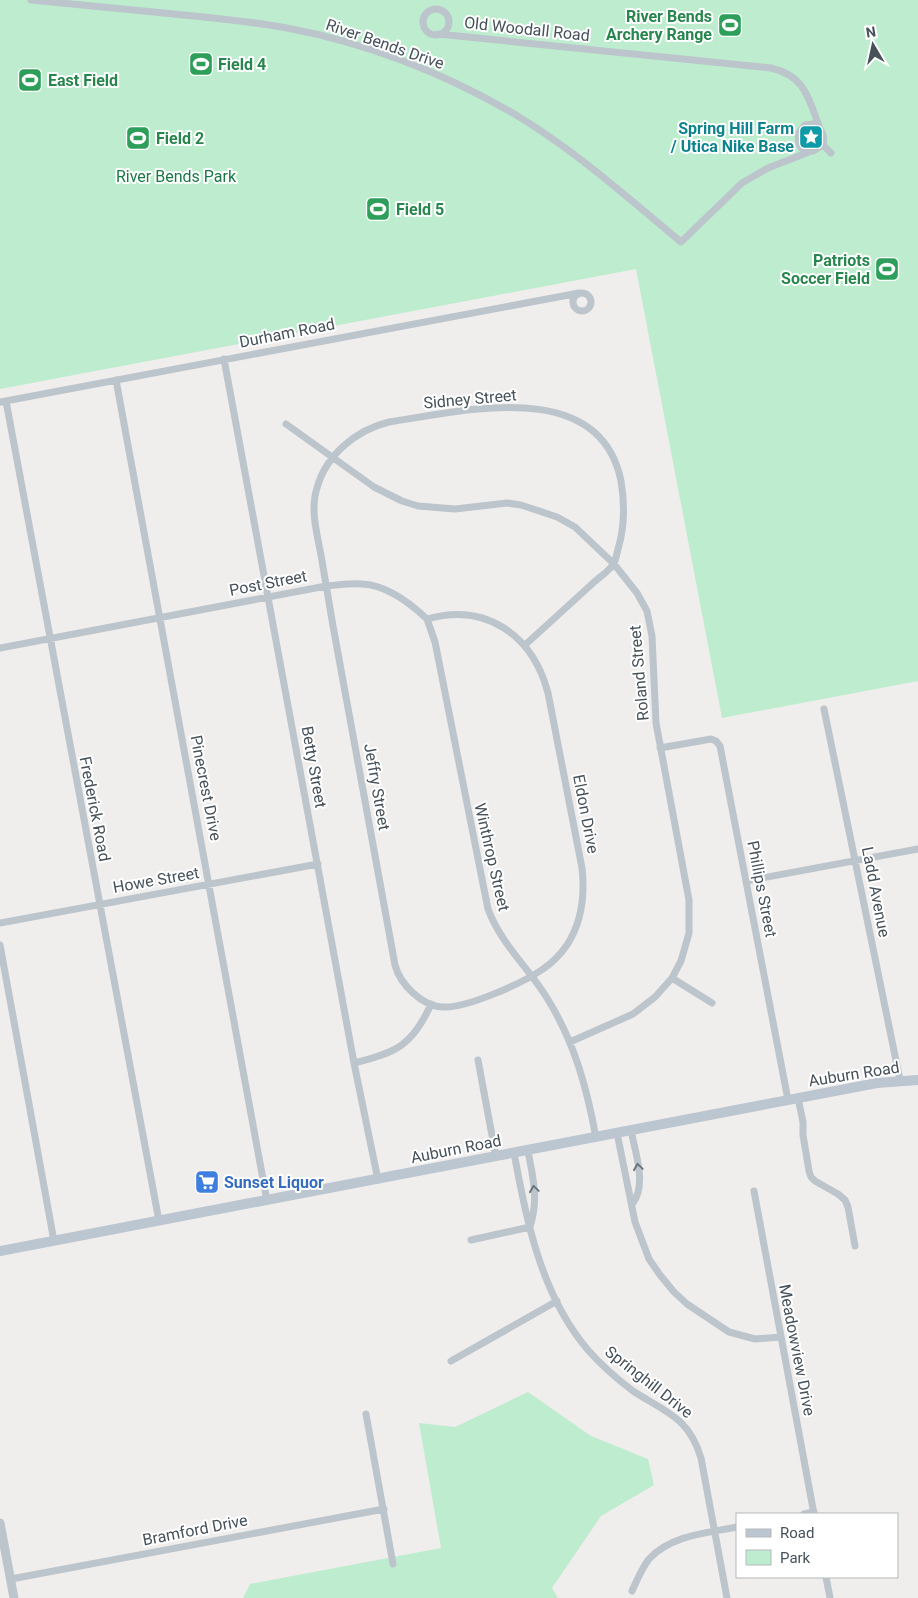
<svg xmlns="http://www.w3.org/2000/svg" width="918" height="1598" font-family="Roboto,sans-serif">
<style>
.green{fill:#bdedce}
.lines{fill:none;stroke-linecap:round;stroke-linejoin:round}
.minor{stroke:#bcc5cc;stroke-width:7}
.tertiary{stroke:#bcc5cc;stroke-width:9}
.secondary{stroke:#bcc6d1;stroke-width:10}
.oneway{stroke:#69747c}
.labels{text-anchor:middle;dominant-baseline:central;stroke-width:4;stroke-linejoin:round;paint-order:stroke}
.leisure-label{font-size:16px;font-weight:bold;fill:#27864d;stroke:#fff;text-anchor:start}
.street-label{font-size:16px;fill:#46515a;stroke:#fff}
.culture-label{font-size:16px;font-weight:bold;fill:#0d838f;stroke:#fff;text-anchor:end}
.park-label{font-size:16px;fill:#1a7847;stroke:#fff}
.shop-label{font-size:16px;font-weight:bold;fill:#366cbe;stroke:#fff;text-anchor:start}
</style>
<rect width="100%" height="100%" fill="#f0eded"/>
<path class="green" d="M 0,0 L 918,0 L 918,681 L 722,718 L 636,269 L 0,389 Z
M 528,1392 L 591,1436 L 648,1459 L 654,1485 L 601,1516 L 552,1588 L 558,1598 L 243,1598 L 250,1584 L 441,1548 L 419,1423 L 455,1427 Z"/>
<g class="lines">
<path class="minor" d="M 31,0 C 79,5 126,9 174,14 C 212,18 250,21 287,28 C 367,43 446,74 516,115 C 576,151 628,198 681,242 L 742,183 L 768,168 L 809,152
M423 22a13 13 0 1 1 26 0a13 13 0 1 1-26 0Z
M 438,34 L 771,68 C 805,76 808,97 819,126
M 813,124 C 822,127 825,137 823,145 L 813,151 L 805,152 L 799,145 L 798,134 L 805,125 Z
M 823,145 L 831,153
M573 302a9 9 0 1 1 18 0a9 9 0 1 1-18 0Z
M 224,359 L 354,1063 L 378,1180
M 116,380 L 267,1201
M 6,401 L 159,1221
M 0,402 L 579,293
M 286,424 L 374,487 L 402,501 L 418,506 L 455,509 L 507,503 L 521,505 L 557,517 L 575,527 L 614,564 L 637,593 L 647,611 L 652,636 L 656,723 L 689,900 L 689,933 L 681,961 L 672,978 L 655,997 L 633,1014 L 570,1042
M 427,619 L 435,642 L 488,909 C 501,944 528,967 547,998 C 574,1041 587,1088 596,1138
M 0,648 L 326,586 C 338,585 350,583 362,584 C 386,585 410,603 427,619 C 487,602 533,636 548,693 L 582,868 C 585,895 582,922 567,945 C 560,955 552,963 543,969 C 523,983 467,1008 444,1007 C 422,1007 400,984 395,965 C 374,852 354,739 333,626 C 329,602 325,579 321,555 C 317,534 310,509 317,488 C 326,455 356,430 389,422 C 463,411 600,376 621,481 C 625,505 625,526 618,549 C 617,553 616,559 614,563 C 610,571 598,578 592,584 C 570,604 547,625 525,645
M 824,709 L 900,1080
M 660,748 L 711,739 L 716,741 L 720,746 L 788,1100
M 746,881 L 918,849
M 0,923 L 318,864
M 0,945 L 54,1241
M 672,978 L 712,1003
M 478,1060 L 496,1157
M 354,1063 C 396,1053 413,1045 431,1004
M 798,1098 L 803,1122 L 803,1135 L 809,1171 L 811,1177 L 815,1181 L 838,1194 L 845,1200 L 848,1207 L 855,1246
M 631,1130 C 635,1152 647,1184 633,1203
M 617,1133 L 635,1222 L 649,1259 L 660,1275 L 674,1292 L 687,1304 L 729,1332 L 755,1339 L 781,1337
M 528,1151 C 533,1179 539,1198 530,1227
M 514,1153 C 527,1222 541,1295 588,1350 C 602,1366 617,1379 633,1391 C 665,1412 689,1417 701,1458 L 727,1598
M 754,1191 L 814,1514
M 471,1240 L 530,1227
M 451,1361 L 557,1301
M 366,1414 L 393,1564
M 804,1514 L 814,1512
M 826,1577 L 830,1598
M 11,1579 L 384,1509
M 632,1591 C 637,1580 642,1568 649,1559 C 671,1535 707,1533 737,1527"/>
<path class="tertiary" d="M 0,1523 L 14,1598"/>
<path class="secondary" d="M 0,1251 L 877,1083 L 918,1080"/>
</g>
<defs><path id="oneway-chevron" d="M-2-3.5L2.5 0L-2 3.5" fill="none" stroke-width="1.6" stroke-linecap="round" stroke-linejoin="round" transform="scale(1.25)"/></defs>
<g class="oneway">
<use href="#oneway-chevron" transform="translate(638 1167) rotate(-98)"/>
<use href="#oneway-chevron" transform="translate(534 1189) rotate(-98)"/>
</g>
<defs>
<symbol id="stadium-square" viewBox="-11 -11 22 22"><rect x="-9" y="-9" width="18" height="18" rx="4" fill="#2e9e5b" stroke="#fff"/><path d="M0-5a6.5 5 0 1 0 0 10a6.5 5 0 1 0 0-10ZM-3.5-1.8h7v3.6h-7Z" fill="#fff"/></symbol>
<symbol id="sight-square" viewBox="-11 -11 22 22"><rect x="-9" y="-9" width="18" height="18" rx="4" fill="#0f9aa8" stroke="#fff"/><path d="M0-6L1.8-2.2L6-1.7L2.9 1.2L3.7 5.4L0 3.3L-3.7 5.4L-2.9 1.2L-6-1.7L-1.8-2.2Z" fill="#fff"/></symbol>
<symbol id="supermarket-square" viewBox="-11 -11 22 22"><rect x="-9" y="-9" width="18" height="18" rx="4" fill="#3f7fe0" stroke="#fff"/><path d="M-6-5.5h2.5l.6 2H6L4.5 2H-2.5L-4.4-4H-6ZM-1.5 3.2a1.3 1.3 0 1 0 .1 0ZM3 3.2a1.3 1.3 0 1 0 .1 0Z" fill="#fff"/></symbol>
</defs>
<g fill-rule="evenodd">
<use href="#stadium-square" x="716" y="11" width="28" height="28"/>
<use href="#stadium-square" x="187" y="50" width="28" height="28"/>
<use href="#stadium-square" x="16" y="66" width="28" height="28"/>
<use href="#sight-square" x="797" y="123" width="28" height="28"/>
<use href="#stadium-square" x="124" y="124" width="28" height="28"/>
<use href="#stadium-square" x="364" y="195" width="28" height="28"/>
<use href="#stadium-square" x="873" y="255" width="28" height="28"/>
<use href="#supermarket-square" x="193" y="1168" width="28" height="28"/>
</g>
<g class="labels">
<g class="leisure-label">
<text x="712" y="16" text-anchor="end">River Bends<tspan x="712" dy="18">Archery Range</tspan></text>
<text x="218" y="64">Field 4</text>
<text x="48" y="80">East Field</text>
<text x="156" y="138">Field 2</text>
<text x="396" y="209">Field 5</text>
<text x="870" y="260" text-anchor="end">Patriots<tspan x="870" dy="18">Soccer Field</tspan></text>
</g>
<g class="street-label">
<text transform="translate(527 29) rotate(6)">Old Woodall Road</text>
<text transform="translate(385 44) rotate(19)">River Bends Drive</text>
<text transform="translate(287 333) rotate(-11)">Durham Road</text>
<text transform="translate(470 399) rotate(-5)">Sidney Street</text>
<text transform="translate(268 583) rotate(-11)">Post Street</text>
<text transform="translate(639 673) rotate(-95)">Roland Street</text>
<text transform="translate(314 767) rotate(80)">Betty Street</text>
<text transform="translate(377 787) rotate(80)">Jeffry Street</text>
<text transform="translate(206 788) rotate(79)">Pinecrest Drive</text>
<text transform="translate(95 809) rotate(79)">Frederick Road</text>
<text transform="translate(586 814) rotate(79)">Eldon Drive</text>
<text transform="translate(492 857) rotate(77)">Winthrop Street</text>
<text transform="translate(156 880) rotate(-10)">Howe Street</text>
<text transform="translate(762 889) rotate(79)">Phillips Street</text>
<text transform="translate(876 892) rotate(79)">Ladd Avenue</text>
<text transform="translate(854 1074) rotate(-9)">Auburn Road</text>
<text transform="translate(456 1149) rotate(-11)">Auburn Road</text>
<text transform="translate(797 1350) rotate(79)">Meadowview Drive</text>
<text transform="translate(649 1382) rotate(38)">Springhill Drive</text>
<text transform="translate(195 1530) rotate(-11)">Bramford Drive</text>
</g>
<g class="culture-label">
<text x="794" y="128">Spring Hill Farm<tspan x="794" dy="18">/ Utica Nike Base</tspan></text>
</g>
<g class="park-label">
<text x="176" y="176">River Bends Park</text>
</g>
<g class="shop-label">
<text x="224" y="1182">Sunset Liquor</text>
</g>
</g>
<rect x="736" y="1513" width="162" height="65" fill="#ffffff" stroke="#b5b9bd"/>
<rect x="746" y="1529" width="25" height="8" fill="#bcc6d1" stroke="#b5b9bd"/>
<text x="780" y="1538" font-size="15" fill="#46515a">Road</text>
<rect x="746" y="1550" width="25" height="15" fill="#bdedce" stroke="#b5b9bd"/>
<text x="780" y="1563" font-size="15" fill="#46515a">Park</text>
<g transform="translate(873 45) rotate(351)" stroke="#ffffff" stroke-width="4" paint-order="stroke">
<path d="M0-4L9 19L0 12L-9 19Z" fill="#46515a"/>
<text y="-8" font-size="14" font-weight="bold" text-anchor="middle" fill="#46515a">N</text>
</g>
</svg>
